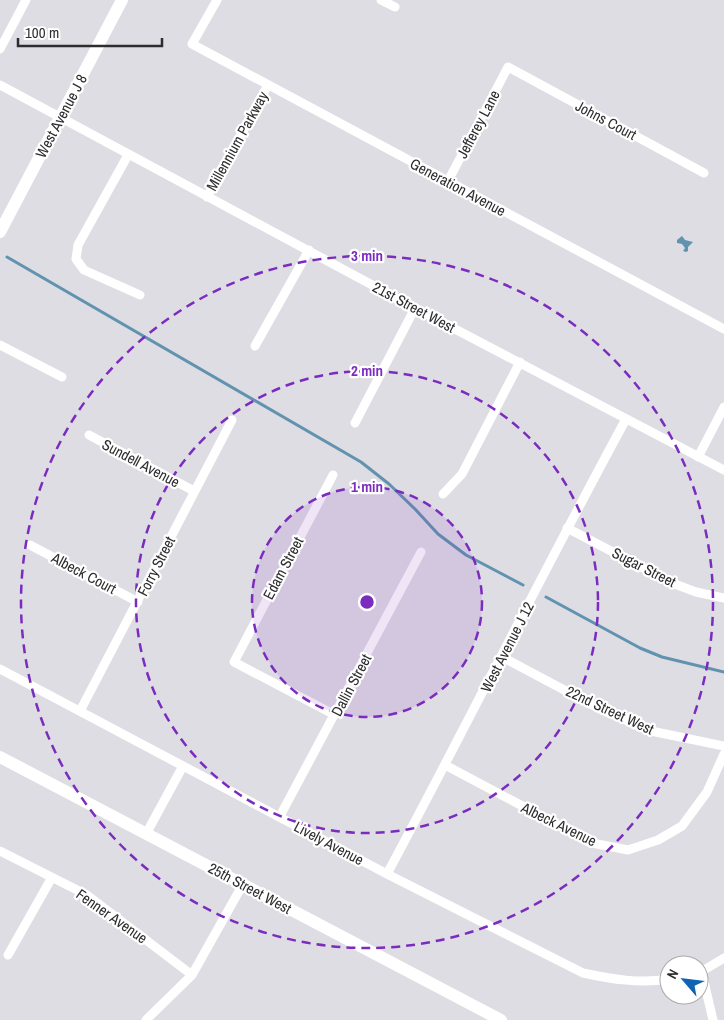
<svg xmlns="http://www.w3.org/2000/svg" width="724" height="1020" font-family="'Archivo Narrow',sans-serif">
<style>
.water{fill:#6193b0}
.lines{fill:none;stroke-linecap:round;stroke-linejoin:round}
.stream{stroke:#6193b0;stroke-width:3}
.street{stroke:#fff;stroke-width:9}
.secondary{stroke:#fff;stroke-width:12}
.ring{fill:none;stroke:#7b2cbf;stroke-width:2.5;stroke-dasharray:9 6}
.labels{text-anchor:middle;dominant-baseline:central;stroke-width:4.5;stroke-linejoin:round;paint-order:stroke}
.street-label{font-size:15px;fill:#2d2d2f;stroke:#fff}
.centre{fill:#7b2cbf;stroke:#fff;stroke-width:2.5}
.ring-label{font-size:15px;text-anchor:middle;font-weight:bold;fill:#7b2cbf;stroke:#fff;stroke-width:4.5;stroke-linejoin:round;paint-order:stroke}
</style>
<rect width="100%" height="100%" fill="#dedde3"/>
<path class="water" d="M 682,236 L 685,240 L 693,242 L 688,247 L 688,251 L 686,252 L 683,251 L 685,248 L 682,244 L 677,243 L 677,240 Z"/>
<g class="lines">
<path class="stream" d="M 7,257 L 361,462 L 389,484 L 415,509 L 438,534 L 466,555 L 523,585
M 546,597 L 640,648 L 662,657 L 724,672"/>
<path class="street" d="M 217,0 L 192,44 L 724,329
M 381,0 L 395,7
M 0,49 L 26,0
M 0,85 L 415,308 L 724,470
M 128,155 L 78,245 L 76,259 L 84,270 L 140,295
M 448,181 L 508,67 L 704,173
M 207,197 L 268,85
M 0,345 L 62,377
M 255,346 L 309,250
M 355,423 L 415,308
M 89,435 L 194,491
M 698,457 L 724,407
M 333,475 L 234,662 L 335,715
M 443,494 L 462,474 L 520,362
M 567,528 L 672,583 L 696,592 L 724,598
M 30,545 L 138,602
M 502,657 L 600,709 L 651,731 L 724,746
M 0,669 L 387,874 L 583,973 C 611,979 640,984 669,979
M 80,711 L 232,420
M 445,765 L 592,843 L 628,850 L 658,840 L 682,826 L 707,792 L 724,754
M 280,816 L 421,552
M 146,834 L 183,766
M 0,851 L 87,895 L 192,975
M 387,874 C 468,723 544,570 626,419
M 8,955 L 51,879
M 699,973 L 724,958
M 702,973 L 713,1020
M 146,1020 L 192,975 L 243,884"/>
<path class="secondary" d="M 0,232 L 122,0
M 0,757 L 501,1020"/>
</g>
<circle cx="367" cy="602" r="115" fill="#7b2cbf" fill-opacity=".12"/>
<g class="ring">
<circle cx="367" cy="602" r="115"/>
<circle cx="367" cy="602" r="231"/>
<circle cx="367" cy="602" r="346"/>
</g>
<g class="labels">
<g class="street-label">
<text transform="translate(61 116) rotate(-62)">West Avenue J 8</text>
<text transform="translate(606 120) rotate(28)">Johns Court</text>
<text transform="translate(478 124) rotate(-62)">Jefferey Lane</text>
<text transform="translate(237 141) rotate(-61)">Millennium Parkway</text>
<text transform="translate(458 187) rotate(28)">Generation Avenue</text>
<text transform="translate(414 307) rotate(28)">21st Street West</text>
<text transform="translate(141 463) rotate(28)">Sundell Avenue</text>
<text transform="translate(156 566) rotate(-63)">Forry Street</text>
<text transform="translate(644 567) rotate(27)">Sugar Street</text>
<text transform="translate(283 568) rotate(-62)">Edam Street</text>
<text transform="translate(84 573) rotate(28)">Albeck Court</text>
<text transform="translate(507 647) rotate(-63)">West Avenue J 12</text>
<text transform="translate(351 685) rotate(-62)">Dallin Street</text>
<text transform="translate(610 710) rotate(25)">22nd Street West</text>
<text transform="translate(559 824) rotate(26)">Albeck Avenue</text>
<text transform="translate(329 843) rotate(28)">Lively Avenue</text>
<text transform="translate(250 888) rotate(28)">25th Street West</text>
<text transform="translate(112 916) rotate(35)">Fenner Avenue</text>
</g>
</g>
<circle cx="367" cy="602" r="8" class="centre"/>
<g class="ring-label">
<text x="367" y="261">3 min</text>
<text x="367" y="376">2 min</text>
<text x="367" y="492">1 min</text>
</g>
<g transform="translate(684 980) rotate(298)"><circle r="24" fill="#ffffff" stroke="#ababac"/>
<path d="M0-4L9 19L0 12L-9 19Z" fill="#0e64b2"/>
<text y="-8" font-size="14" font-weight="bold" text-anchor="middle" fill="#2d2d2f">N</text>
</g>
<path d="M18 38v8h144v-8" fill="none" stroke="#2d2d2f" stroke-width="2.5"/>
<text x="25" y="38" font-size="15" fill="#2d2d2f" stroke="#ffffff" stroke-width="4" paint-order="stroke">100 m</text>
</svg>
